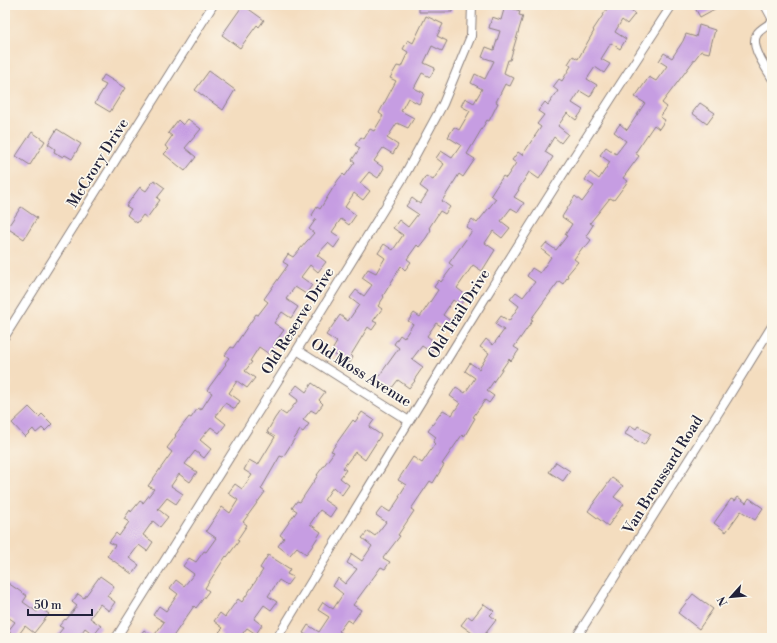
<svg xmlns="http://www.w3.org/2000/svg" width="777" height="643" font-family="'Libre Bodoni',serif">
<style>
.building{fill:#c69de2}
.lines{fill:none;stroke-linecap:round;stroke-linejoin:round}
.minor-casing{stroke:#8b807d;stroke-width:10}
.minor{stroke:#fff;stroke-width:8}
.labels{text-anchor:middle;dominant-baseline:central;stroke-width:3.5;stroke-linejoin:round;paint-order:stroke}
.street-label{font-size:15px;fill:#22223b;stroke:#fbf7ec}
</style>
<rect width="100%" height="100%" fill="#fbf7ec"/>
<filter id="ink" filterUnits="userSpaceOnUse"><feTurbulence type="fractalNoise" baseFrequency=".025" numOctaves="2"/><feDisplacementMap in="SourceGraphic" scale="8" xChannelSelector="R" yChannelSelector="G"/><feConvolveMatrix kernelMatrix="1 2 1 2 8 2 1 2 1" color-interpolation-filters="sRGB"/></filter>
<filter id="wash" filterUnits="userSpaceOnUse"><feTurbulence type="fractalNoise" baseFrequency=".012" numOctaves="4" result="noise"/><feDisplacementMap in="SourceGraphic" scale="16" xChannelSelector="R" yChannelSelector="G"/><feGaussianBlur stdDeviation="0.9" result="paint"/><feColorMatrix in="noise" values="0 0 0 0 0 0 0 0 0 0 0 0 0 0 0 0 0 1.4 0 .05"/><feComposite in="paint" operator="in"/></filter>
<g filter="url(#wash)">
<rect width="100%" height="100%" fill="#f4ddbf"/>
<g id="blocks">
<path class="building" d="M 243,5 L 264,20 L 259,27 L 257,25 L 240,48 L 222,35 Z
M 419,5 L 452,5 L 452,12 L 419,12 Z
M 601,5 L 622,5 L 635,14 L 627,24 L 622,20 L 615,32 L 626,39 L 620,49 L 611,43 L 601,59 L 610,64 L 604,73 L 595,67 L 587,79 L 597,85 L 590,97 L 580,91 L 572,103 L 583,110 L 576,120 L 567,113 L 558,126 L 568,134 L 561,143 L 554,137 L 545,152 L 553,157 L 539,179 L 529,172 L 518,190 L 519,190 L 514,197 L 524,203 L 518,212 L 511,208 L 501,221 L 510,228 L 502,238 L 493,231 L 485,243 L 495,250 L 482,271 L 473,265 L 457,288 L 467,296 L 460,305 L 453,300 L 443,315 L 451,321 L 446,329 L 436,323 L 427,336 L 437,344 L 431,352 L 422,346 L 412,359 L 423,367 L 414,380 L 415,381 L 409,388 L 398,380 L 388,393 L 374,383 L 399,348 L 394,344 L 400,335 L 404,338 L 413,324 L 408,321 L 414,313 L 420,317 L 438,290 L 434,287 L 439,280 L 441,282 L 453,266 L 449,263 L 472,231 L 466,227 L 472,219 L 477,223 L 496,199 L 491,195 L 503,176 L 506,178 L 516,163 L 512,160 L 518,152 L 522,155 L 541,127 L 537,124 L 544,115 L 538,111 L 545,102 L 548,105 L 558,91 L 553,87 L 559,79 L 562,81 L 571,66 L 568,64 L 573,56 L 578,59 L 594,31 L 593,30 L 607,9 Z
M 699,5 L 722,5 L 700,17 L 695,8 Z
M 505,6 L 520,11 L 519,15 L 523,16 L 510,60 L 508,60 L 504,73 L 514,78 L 510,86 L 505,84 L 496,102 L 498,103 L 489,121 L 487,120 L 467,154 L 475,159 L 463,177 L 459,174 L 442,201 L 450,207 L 445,214 L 440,211 L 429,228 L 431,230 L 426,238 L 419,247 L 417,245 L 407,259 L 411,262 L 405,270 L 401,266 L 383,296 L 384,297 L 378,306 L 382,309 L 373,321 L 377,323 L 372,330 L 368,327 L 351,355 L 353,357 L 349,364 L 331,352 L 337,342 L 326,335 L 340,315 L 348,321 L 359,305 L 350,298 L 356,290 L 364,296 L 372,285 L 362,278 L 368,269 L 376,273 L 385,258 L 378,253 L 384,244 L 393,250 L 403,235 L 393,228 L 399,220 L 408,227 L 418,214 L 406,206 L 412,198 L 420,204 L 428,192 L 420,186 L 426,176 L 433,180 L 444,164 L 436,158 L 441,151 L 452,158 L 461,145 L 448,137 L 454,127 L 459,130 L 470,111 L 461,106 L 465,98 L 474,103 L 482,89 L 471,83 L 475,74 L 485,79 L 494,61 L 482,57 L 486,47 L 494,50 L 500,31 L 489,28 L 492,17 L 501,20 Z
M 426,16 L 443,24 L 437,36 L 447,41 L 442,51 L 432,46 L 424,63 L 435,68 L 430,77 L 422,73 L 414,88 L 424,93 L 419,104 L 408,98 L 401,111 L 414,118 L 408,128 L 397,123 L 387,138 L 398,145 L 393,154 L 383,148 L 374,161 L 384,168 L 378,178 L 369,172 L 360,183 L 370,191 L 363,200 L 354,193 L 345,207 L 356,215 L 349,225 L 341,219 L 332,232 L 341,238 L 334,248 L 328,243 L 317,255 L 326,262 L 318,272 L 310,265 L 301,277 L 312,285 L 306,294 L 295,287 L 286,299 L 298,307 L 291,318 L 282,312 L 274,323 L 284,330 L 274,344 L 275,345 L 269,354 L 259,347 L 250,361 L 252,362 L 245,371 L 255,378 L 247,388 L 237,381 L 229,393 L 240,401 L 235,409 L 225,403 L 216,416 L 226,424 L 219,433 L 211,427 L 200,440 L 211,449 L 204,458 L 195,451 L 185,464 L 197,472 L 190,482 L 179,474 L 171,486 L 183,494 L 176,504 L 167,498 L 158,509 L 168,517 L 160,527 L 153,521 L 143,535 L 153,542 L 147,551 L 139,545 L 129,558 L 139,565 L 132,574 L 107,556 L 115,545 L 109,542 L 116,533 L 119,536 L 129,522 L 124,519 L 130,510 L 131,512 L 140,501 L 143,503 L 154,489 L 148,486 L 172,452 L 167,448 L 176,436 L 175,435 L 189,417 L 191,418 L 198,408 L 201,410 L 212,393 L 207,390 L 226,364 L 225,363 L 229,358 L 225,355 L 231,347 L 233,348 L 256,314 L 258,315 L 268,302 L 264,299 L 288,265 L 283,262 L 288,254 L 293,257 L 314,233 L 309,229 L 316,219 L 312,215 L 317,207 L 320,209 L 338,180 L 343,174 L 345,176 L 355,162 L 352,160 L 360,148 L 355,145 L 361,137 L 364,139 L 370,129 L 374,131 L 383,116 L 379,113 L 396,81 L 390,78 L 397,66 L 401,67 L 408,52 L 403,49 L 408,40 L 413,43 Z
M 699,25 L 715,30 L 709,53 L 701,51 L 662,103 L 667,107 L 660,117 L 665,120 L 659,129 L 654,125 L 635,153 L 639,156 L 623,178 L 628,181 L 614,200 L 610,198 L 590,223 L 593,225 L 586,236 L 591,240 L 585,248 L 583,247 L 574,259 L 578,262 L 567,275 L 568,276 L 563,284 L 559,281 L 531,319 L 533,320 L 514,347 L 519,350 L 511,361 L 509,359 L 487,391 L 494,396 L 489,403 L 485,400 L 473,417 L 475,418 L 464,437 L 462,435 L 442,464 L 444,465 L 433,483 L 430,481 L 411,509 L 414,511 L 398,535 L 400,536 L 383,558 L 390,562 L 385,569 L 381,567 L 353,605 L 361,610 L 352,623 L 347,620 L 339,631 L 342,633 L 339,638 L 311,638 L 303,633 L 308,625 L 319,632 L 329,617 L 318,610 L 323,602 L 333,609 L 343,594 L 333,586 L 338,578 L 345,584 L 357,569 L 347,563 L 352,554 L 362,561 L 372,546 L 362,538 L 368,531 L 375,536 L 386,522 L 376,515 L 382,507 L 390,512 L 400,497 L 399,496 L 406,485 L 398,480 L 413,457 L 422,463 L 435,444 L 433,442 L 436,437 L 428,431 L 443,410 L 452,415 L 460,403 L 450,396 L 456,387 L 465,393 L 475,378 L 465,371 L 470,363 L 479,369 L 489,353 L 480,347 L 486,339 L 493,345 L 504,330 L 495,324 L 501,316 L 509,321 L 519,306 L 510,299 L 516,292 L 523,297 L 535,282 L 527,276 L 532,268 L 540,273 L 551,257 L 541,249 L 546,243 L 556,250 L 567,236 L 565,235 L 572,224 L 562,217 L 575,196 L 582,202 L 594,186 L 585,180 L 590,172 L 599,179 L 610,162 L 600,155 L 606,147 L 616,154 L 626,141 L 614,132 L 620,124 L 627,130 L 645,103 L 635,97 L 649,77 L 656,81 L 667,66 L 659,61 L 664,53 L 672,58 L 683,41 L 686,34 L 696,37 Z
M 209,71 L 235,90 L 223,110 L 195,90 Z
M 104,75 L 125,88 L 110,112 L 95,103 L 106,85 L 100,82 Z
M 700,103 L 715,113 L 707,124 L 692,113 Z
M 188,119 L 201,129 L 185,148 L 196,157 L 185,171 L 164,154 L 169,149 L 165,146 L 172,136 L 168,133 L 178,120 L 183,125 Z
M 57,129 L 81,144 L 72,159 L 65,155 L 63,157 L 54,152 L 55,149 L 48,144 Z
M 32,132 L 45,141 L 30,165 L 16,156 Z
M 154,180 L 165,188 L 157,198 L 160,200 L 147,218 L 143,215 L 137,223 L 127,215 L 131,209 L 126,206 L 140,187 L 146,191 Z
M 21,207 L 37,218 L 24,239 L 7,228 Z
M 312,383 L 325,392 L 319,400 L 323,404 L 316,413 L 311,410 L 303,420 L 309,424 L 303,432 L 300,430 L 283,457 L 280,456 L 261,489 L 265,492 L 243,522 L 247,525 L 237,540 L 239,541 L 227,557 L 226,556 L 205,588 L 209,591 L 196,608 L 194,606 L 172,638 L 138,638 L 144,630 L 153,637 L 164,622 L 153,615 L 159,606 L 166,611 L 178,594 L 170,588 L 176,580 L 184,586 L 194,574 L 183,566 L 189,558 L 196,562 L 204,551 L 206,552 L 216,538 L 206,531 L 222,507 L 230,513 L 238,500 L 228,493 L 235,484 L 242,489 L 252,475 L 244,470 L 249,460 L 258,465 L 275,437 L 267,432 L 275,418 L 280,411 L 286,415 L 298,400 L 290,394 L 297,385 L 306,392 Z
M 29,407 L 39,417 L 42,414 L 52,424 L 45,431 L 42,428 L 36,433 L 33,429 L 25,437 L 12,423 Z
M 362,412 L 374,420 L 369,427 L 381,435 L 365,460 L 355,452 L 343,468 L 346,470 L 340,478 L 349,485 L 342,495 L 333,487 L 324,500 L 336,508 L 330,517 L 320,510 L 310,524 L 321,532 L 311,548 L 306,554 L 297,547 L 290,555 L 278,546 L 284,538 L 280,535 L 297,511 L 292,508 L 297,501 L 300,502 L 318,475 L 317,475 L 334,452 L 331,451 L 353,420 L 355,422 Z
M 630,425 L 636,429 L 638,426 L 651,434 L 644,445 L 625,434 Z
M 556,462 L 570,471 L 563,481 L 549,472 Z
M 612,478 L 623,486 L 614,497 L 624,504 L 608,526 L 588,511 Z
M 738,497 L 746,503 L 749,498 L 763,508 L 755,520 L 741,511 L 726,532 L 714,523 L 731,499 L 735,501 Z
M 268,555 L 290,569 L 287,574 L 293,577 L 287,585 L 279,580 L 268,596 L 277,602 L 271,610 L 264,605 L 254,619 L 262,625 L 256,634 L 247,628 L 239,638 L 219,638 L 222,634 L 219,632 L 223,628 L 214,621 L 220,613 L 225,617 L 238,599 L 242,602 L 263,570 L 260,568 Z
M 100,576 L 114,586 L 107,596 L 115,602 L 109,611 L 100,604 L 90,618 L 101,626 L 94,635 L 85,628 L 78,638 L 55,638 L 63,628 L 59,626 L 65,619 L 66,620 L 77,606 L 72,602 L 78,594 L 84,598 Z
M 5,581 L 27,596 L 23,602 L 37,612 L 40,608 L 49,614 L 34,633 L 25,626 L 17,637 L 8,631 L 15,622 L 5,615 L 5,610 L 8,606 L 5,604 Z
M 693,594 L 713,609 L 699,629 L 678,613 Z
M 484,604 L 494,611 L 490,615 L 496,620 L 482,638 L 479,638 L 461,625 L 468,616 L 472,619 Z"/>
</g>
</g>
<g filter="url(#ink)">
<use href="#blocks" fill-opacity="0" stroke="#8b807d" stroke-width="1"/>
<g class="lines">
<defs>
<path id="minor" d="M 765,5 L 772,18
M 772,22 C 767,26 760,29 757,34 C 749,46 766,67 772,78
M 5,336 L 213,5
M 297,350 L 409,421
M 116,638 L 297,350 L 403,178 L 443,104 L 471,36 L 472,5
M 277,638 C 405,427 534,215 670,8 L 668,5
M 576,638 L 727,399 L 772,326"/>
</defs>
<use href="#minor" class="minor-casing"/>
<use href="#minor" class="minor"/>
</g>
</g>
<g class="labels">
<g class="street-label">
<text transform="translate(98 163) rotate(-58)">McCrory Drive</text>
<text transform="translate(459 314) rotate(-58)">Old Trail Drive</text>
<text transform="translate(298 321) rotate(-58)">Old Reserve Drive</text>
<text transform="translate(361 373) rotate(32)">Old Moss Avenue</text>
<text transform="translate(663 475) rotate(-58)">Van Broussard Road</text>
</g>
</g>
<rect width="777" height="643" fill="none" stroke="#fbf7ec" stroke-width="20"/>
<g transform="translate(731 597) rotate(243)" stroke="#fbf7ec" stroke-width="3" paint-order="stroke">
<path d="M0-3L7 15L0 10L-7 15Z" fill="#22223b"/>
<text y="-6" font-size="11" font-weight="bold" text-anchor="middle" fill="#22223b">N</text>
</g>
<path d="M28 609v6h64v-6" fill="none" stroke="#22223b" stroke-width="2"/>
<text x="34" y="609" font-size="12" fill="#22223b" stroke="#fbf7ec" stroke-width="3" paint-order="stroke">50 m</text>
</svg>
